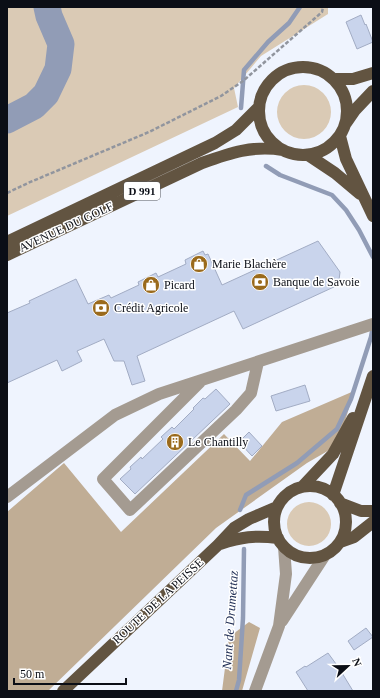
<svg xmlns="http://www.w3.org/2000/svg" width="380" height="698" font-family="Georgia,serif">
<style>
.green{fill:#dacab5}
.forest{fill:#c0ad95}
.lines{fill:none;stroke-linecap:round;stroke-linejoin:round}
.stream{stroke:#919cb6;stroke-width:4.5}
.river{stroke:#919cb6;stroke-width:27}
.building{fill:#c9d4ec;stroke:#a2acc4}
.path{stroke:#91959e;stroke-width:2.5;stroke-dasharray:4 2;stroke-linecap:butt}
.minor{stroke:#a49b91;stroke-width:12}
.major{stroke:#625441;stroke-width:12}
.labels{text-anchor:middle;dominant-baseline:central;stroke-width:3;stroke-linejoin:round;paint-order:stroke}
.shield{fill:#fff;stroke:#54565c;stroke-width:1}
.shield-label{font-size:11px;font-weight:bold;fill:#0b0e16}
.street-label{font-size:12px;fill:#0b0e16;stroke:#fff}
.poi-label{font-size:12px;fill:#0b0e16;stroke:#fff;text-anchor:start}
.water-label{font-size:13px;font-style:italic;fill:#233157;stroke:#fff}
</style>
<rect width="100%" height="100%" fill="#eff4fe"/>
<path class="green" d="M 7,7 L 328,7 L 328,14 L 261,56 L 234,88 L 238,107 L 7,216 Z
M277 112a27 27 0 1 1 54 0a27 27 0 1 1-54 0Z
M287 524a22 22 0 1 1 44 0a22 22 0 1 1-44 0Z"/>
<path class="forest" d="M 354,391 L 338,445 L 307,463 L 216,528 L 48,691 L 7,691 L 7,512 L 64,463 L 121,532 L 224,434 L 250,461 L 282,422 Z
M 249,622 L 260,628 L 242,691 L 222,691 L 229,637 Z"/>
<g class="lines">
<path class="stream" d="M 241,108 L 244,70 L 268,42 L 289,23 L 300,7
M 266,166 L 280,175 L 332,195 L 346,210 L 359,230 L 373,257
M 240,510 L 246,495 L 297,463 L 337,429 L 351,399 L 371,337 L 373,326
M 236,691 L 239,680 L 243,618 L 244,549"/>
<path class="river" d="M 7,120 L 34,106 L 46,94 L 58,69 L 61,44 L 49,16 L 47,7"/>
</g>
<path class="building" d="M 361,15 L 365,25 L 366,24 L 373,42 L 357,49 L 346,22 Z
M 318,241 L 340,272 L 339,280 L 336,286 L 243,329 L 234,311 L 137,356 L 145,381 L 132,385 L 124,361 L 114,361 L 104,339 L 77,351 L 82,361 L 62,371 L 57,360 L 7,383 L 7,313 L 30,303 L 29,301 L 76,279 L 88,304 L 109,295 L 111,298 L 139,285 L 138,282 L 156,273 L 158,277 L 186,264 L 185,260 L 203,251 L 205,255 L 208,254 L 222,285 Z
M 305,385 L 310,401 L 276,411 L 271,396 Z
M 216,389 L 230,404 L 135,494 L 120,479 L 131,469 L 130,467 L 141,457 L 142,459 L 163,439 L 161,437 L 172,427 L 174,429 L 194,409 L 193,408 L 203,398 L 205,399 Z
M 249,432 L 262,446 L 252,456 L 239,442 Z
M 366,628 L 373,637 L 354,650 L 348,641 Z
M 328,653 L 339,668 L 353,691 L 308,691 L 296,672 L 305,666 L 306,667 Z"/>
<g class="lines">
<path class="path" d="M 7,193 L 28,183 L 149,132 L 221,96 L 243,81 L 322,12 L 323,7"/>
<path class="minor" d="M 200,382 L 103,479 L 130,510 L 236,410 L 251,393 L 258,362
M 7,497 L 115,415 L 159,394 L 373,324
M 282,621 L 325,555
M 255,691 L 279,626 L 286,574 L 284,547"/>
<path class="major" d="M259 111a44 44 0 1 1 88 0a44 44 0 1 1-88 0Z
M 333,79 L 353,79 L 373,73
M 346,123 L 355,110 L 373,91
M 340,136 L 346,159 L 373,216
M 308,155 L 335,173 L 360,194
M 7,242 L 215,143 L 236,130 L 259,107
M 7,255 L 202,163 C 230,153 253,145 283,150
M274 522a36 36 0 1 1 72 0a36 36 0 1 1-72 0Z
M 302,487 L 333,454 L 353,418
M 333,495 L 373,376
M 340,503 L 361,511 L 373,511
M 340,542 L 354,537 L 373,522
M 220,544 C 241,537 255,535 278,538
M 63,691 L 218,545 L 234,528 L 249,519 L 277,507"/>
</g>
<defs>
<symbol id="shop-disc" viewBox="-11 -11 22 22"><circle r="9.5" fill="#9a6a1c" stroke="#fff"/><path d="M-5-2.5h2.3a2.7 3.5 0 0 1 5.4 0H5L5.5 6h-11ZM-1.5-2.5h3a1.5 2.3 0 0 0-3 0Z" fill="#fff"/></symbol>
<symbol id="bank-disc" viewBox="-11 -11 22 22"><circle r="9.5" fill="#9a6a1c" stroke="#fff"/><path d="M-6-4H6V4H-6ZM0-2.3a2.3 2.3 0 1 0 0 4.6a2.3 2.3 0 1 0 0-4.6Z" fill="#fff"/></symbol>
<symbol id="building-disc" viewBox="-11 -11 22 22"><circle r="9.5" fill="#9a6a1c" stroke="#fff"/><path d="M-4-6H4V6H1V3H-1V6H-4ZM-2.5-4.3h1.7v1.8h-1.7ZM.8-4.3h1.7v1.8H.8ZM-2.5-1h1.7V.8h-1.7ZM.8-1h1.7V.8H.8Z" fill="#fff"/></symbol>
</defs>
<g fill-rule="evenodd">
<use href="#shop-disc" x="189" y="254" width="20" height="20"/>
<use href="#bank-disc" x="250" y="272" width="20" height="20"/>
<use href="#shop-disc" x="141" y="275" width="20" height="20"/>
<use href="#bank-disc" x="91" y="298" width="20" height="20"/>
<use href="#building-disc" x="165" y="432" width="20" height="20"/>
</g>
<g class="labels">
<rect class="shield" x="124" y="182" width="36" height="18" rx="3"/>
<g class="shield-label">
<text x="142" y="191">D 991</text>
</g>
<g class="street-label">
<text transform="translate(66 227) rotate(-25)">AVENUE DU GOLF</text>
<text transform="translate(158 601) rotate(-43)">ROUTE DE LA PEISSE</text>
</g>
<g class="poi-label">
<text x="212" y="264">Marie Blachère</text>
<text x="273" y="282">Banque de Savoie</text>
<text x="164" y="285">Picard</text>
<text x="114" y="308">Crédit Agricole</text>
<text x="188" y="442">Le Chantilly</text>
</g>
<g class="water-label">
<text transform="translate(230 620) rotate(-86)">Nant de Drumettaz</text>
</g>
</g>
<rect width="380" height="698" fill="none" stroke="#0b0e16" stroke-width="16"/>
<g transform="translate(348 666) rotate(68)" stroke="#ffffff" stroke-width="3" paint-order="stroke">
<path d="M0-3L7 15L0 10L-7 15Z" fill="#0b0e16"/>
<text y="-6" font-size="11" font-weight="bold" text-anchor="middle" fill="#0b0e16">N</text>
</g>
<path d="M14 678v6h112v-6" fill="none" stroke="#0b0e16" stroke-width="2"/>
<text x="20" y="678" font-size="12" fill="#0b0e16" stroke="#ffffff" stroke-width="3" paint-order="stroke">50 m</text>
</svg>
